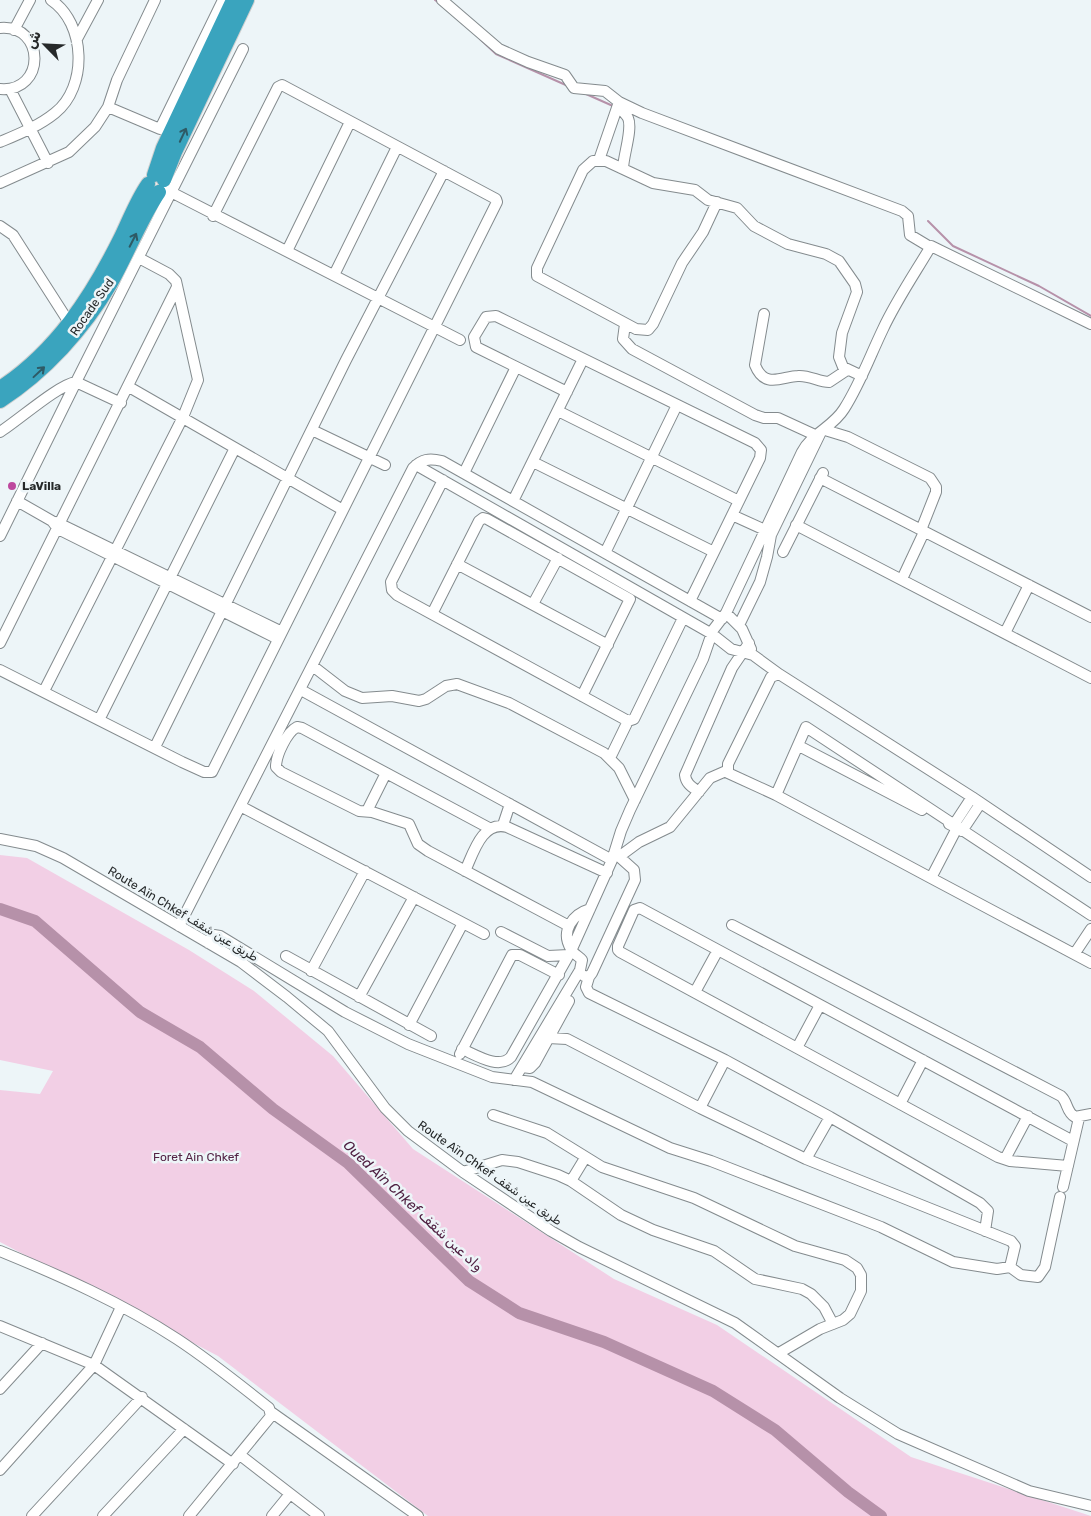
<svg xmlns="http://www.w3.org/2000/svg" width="1091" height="1516" font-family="Rubik,Cairo,sans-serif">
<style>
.green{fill:#f2cfe5}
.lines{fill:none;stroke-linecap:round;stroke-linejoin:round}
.stream{stroke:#b691a9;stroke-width:2}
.river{stroke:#b691a9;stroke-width:12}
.minor-casing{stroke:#848b8e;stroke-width:12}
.highway-casing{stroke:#cfd0d0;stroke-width:16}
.minor{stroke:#fff;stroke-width:10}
.highway{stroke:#3aa4be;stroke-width:14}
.oneway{stroke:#2e5a65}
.poi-dot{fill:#be489e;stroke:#edf5f8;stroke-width:2}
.labels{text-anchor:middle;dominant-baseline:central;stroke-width:5;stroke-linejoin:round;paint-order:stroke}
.street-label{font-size:12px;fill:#26292a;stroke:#edf5f8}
.poi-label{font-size:12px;font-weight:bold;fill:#26292a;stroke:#edf5f8;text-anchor:start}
.park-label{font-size:12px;fill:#532345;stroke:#edf5f8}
.water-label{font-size:14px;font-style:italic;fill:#4f2042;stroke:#edf5f8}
</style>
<rect width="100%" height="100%" fill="#edf5f8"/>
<path class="green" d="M 0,855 L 27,858 L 189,950 L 254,991 L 333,1056 L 413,1149 L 614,1279 L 717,1325 L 911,1457 L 1091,1516 L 428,1516 L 218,1356 L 0,1242 L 0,1090 L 40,1094 L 53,1071 L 0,1060 Z"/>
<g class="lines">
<path class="stream" d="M 435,0 L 439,3
M 480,39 L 496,54 L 568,86
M 586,94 L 613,106
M 928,221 L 953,246 L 1039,286 L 1091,316"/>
<path class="river" d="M 0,909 L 35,921 L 140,1012 L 200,1047 L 273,1109 L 348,1163 L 469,1281 L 519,1313 L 604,1342 L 713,1391 L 775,1430 L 848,1492 L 881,1516"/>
<defs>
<path id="minor" d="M 442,0 L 499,49 L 528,62 L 565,75 L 574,88 L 605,91 L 619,102 L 642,113 L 902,211 L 908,216 L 910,235 L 930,247
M 0,28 C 46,24 46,93 0,89
M 14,30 L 30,0
M 77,39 L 98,0
M 10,89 L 48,163
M 618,106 C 621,110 626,114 628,118 C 633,129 623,156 623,169
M 108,107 L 160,129 L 223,0
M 0,142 C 19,134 39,126 55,113 C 88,87 86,23 51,0
M 599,160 L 619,102
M 0,183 L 69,152 L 95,127 L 108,107 L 117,80 L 155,0
M 167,190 L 460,340
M 717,202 L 703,232 L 682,263 L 653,324 L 648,330 L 636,329 L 537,276 L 537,268 L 583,170 L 593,161 L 606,161 L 653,183 L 695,190 L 708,200 L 737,208 L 754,226 L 788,244 L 826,254 L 839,261 L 855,284 L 857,292 L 842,333 L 839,357 L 843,367 L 862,376
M 0,226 L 13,235 L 70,324
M 287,251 L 350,122
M 334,275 L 397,147
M 764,314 L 755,365 C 765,390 783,376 798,376 C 809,375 819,382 829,382 L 847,370
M 625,324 L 623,339 L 632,349 L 755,415 L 764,418 L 778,418 L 815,435
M 129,387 L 343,510
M 567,392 L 476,347 L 474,337 L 486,317 L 496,316 L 755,443 L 761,450 L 760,458 L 690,601
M 558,411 L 739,501
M 312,430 L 385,465
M 825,430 L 848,437 L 930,478 L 936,487 L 936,492 L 921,530
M 0,432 C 19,420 58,385 76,382 L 243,49
M 533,462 L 714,552
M 416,465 L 712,634 L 731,649 L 753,655 L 779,674
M 464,473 L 516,367
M 820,478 L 1091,617
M 443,480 L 391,582 L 392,590 L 397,595 L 628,721 L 634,719 L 683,618
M 17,501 L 52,521 L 58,529 L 278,639
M 513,501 L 583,359
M 732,515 L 765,530
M 56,522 L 282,632
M 796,525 L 1091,678
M 0,536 L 76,382 L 121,403
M 783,552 L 823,473
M 605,553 L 677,405
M 457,564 L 608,645
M 902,579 L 924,532
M 533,604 L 558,558
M 726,613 L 742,629 L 751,649
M 432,614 L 479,521 L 483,518 L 487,519 L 630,599 L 582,696
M 739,625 L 760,582 L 767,557 L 771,535 L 821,432
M 1005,633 L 1029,585
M 0,643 L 177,287
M 314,667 L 345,691 L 362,698 L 392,696 L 419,701 L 426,699 L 446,686 L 457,684 L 509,703 L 604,753 L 619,768 L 635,800
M 0,670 L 182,762 L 204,772 L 212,772 L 497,202 L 496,199 L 282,85 L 278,87 L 213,216
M 301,690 L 612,860
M 44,691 L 183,417 L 198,380 L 176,281 L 169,274 L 139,258
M 99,720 L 235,448
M 799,746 L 922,810
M 155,747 L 346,360 L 444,171
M 610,758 L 628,721
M 699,792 C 692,787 686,784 685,775 L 732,668 L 749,643
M 776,795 L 806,727 L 1091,915
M 242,807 L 484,934
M 367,811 L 386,773
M 949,824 L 953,826 L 972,797
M 503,825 L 510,804
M 489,828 L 302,728 L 297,727 C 287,732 276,755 276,767 L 281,772 L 359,811 L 372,812 L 409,824 L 418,844 L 428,851 L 569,926
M 957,828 L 931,878 L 776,795 L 728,773 L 728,764 L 771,677 L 779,674 L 972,797 L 1091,877
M 962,831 L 980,804
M 0,839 L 36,846 L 63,858 L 241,962 L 287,997 L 328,1031 L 385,1108 L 408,1131 L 463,1172 L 551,1231 L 579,1247 L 735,1323 L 840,1398 L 898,1434 L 1029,1491 L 1091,1506
M 620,856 L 639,842 L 670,827 L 710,778 L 726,771
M 465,871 C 473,854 482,820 507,827 L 607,873
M 931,878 L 1091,963
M 732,925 L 1061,1096 C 1068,1102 1066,1112 1075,1117 L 1091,1114
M 179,926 L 413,468 C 422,459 429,458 442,461 L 722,619
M 501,932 L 548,956 L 569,955
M 208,943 L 214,935 L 220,936 L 345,1012 L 408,1044 L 492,1077 L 532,1082 L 670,1148 L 711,1161 L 881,1227 L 953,1262 L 997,1269 L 1010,1267 L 1021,1275 L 1038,1277 L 1045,1267 L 1060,1197
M 1075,953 L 1091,929
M 286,956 L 431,1036
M 311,971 L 365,871
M 584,976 L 589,977 L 592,973 L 635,880 L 634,870 L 615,853
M 589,977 L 586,987 L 589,993 L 725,1060 L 830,1117 L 980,1203 L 988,1211 L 985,1231
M 695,992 L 718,950
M 359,997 L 414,897
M 409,1025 L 463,923
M 548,1038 L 567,1039 L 700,1108 L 806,1159 L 1011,1241 L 1015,1246 L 1010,1267
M 797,1048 L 820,1005
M 462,1049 C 476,1055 499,1070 511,1057 L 571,951 L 612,860 L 621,831 L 630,810 L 703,659 L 713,630 L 726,613 L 802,452 C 812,433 833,427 844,409 C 860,384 870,356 883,329 C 896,301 915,273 931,246 L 1091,324
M 460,1054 L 512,955 L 520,955 L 559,975
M 522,1067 L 530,1068 L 535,1063 L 569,1001
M 514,1080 L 580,970 L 582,960 C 579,956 573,954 571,949 C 560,931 573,914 590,909
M 900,1104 L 923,1060
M 700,1108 L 725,1060
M 493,1115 L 547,1133 L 602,1167 L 694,1198 L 795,1246 L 845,1260 L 857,1268 L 861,1275 L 861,1291 L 850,1314 L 843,1320 L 820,1329 L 779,1353
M 806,1159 L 830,1117
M 1005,1159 L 1028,1116
M 1068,1166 L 1010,1161 L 998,1157 L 620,952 L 618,950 L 618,946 L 634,910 L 640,908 L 1073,1141
M 463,1172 L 502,1160 L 518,1162 L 558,1175 L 571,1181 L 621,1215 L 653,1230 L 714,1251 L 755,1279 L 802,1289 L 811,1294 L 824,1307 L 833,1324
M 571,1181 L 585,1158
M 1063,1187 L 1079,1118
M 0,1251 C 61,1276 122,1303 177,1339 C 209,1360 239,1384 269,1408 L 271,1416 L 189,1516
M 0,1326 L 94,1365 L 233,1464
M 0,1389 L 42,1343
M 271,1412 L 418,1516
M 240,1455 L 319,1516
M 0,1470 L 94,1365 L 121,1307
M 32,1516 L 142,1397
M 103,1516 L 184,1429
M 272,1516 L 290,1494"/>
<path id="highway" d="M 154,175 L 163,148 L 233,0
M 164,180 L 175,152 L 247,0
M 0,388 C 56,351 91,297 120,239 C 129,221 136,201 148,184
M 0,401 C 45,372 84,329 111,283 C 128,253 140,220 159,192"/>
</defs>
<use href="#minor" class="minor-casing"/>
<use href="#highway" class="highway-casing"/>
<use href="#minor" class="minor"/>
<use href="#highway" class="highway"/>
</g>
<defs><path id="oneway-shaft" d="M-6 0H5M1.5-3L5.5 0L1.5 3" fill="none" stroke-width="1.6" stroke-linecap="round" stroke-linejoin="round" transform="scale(1.25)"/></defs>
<g class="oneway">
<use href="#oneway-shaft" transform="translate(183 135) rotate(-65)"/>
<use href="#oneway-shaft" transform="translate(133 240) rotate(-63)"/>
<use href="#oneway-shaft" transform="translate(39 372) rotate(-43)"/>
</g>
<circle class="poi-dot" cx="12" cy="486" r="5"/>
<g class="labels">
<g class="street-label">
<text transform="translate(92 307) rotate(-55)">Rocade Sud</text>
<text transform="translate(183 914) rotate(31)">Route Aïn Chkef طريق عين شقف</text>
<text transform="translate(490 1173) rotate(35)">Route Aïn Chkef طريق عين شقف</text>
</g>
<g class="poi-label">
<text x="22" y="486">LaVilla</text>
</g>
<g class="park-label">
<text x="196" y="1157">Foret Ain Chkef</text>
</g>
<g class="water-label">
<text transform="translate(413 1206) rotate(43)">Oued Aïn Chkef واد عين شقف</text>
</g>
</g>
<g transform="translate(45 45) rotate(294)" stroke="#edf5f8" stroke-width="4" paint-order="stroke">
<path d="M0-4L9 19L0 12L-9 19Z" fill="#26292a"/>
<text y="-8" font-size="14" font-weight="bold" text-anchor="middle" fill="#26292a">ش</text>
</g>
</svg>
